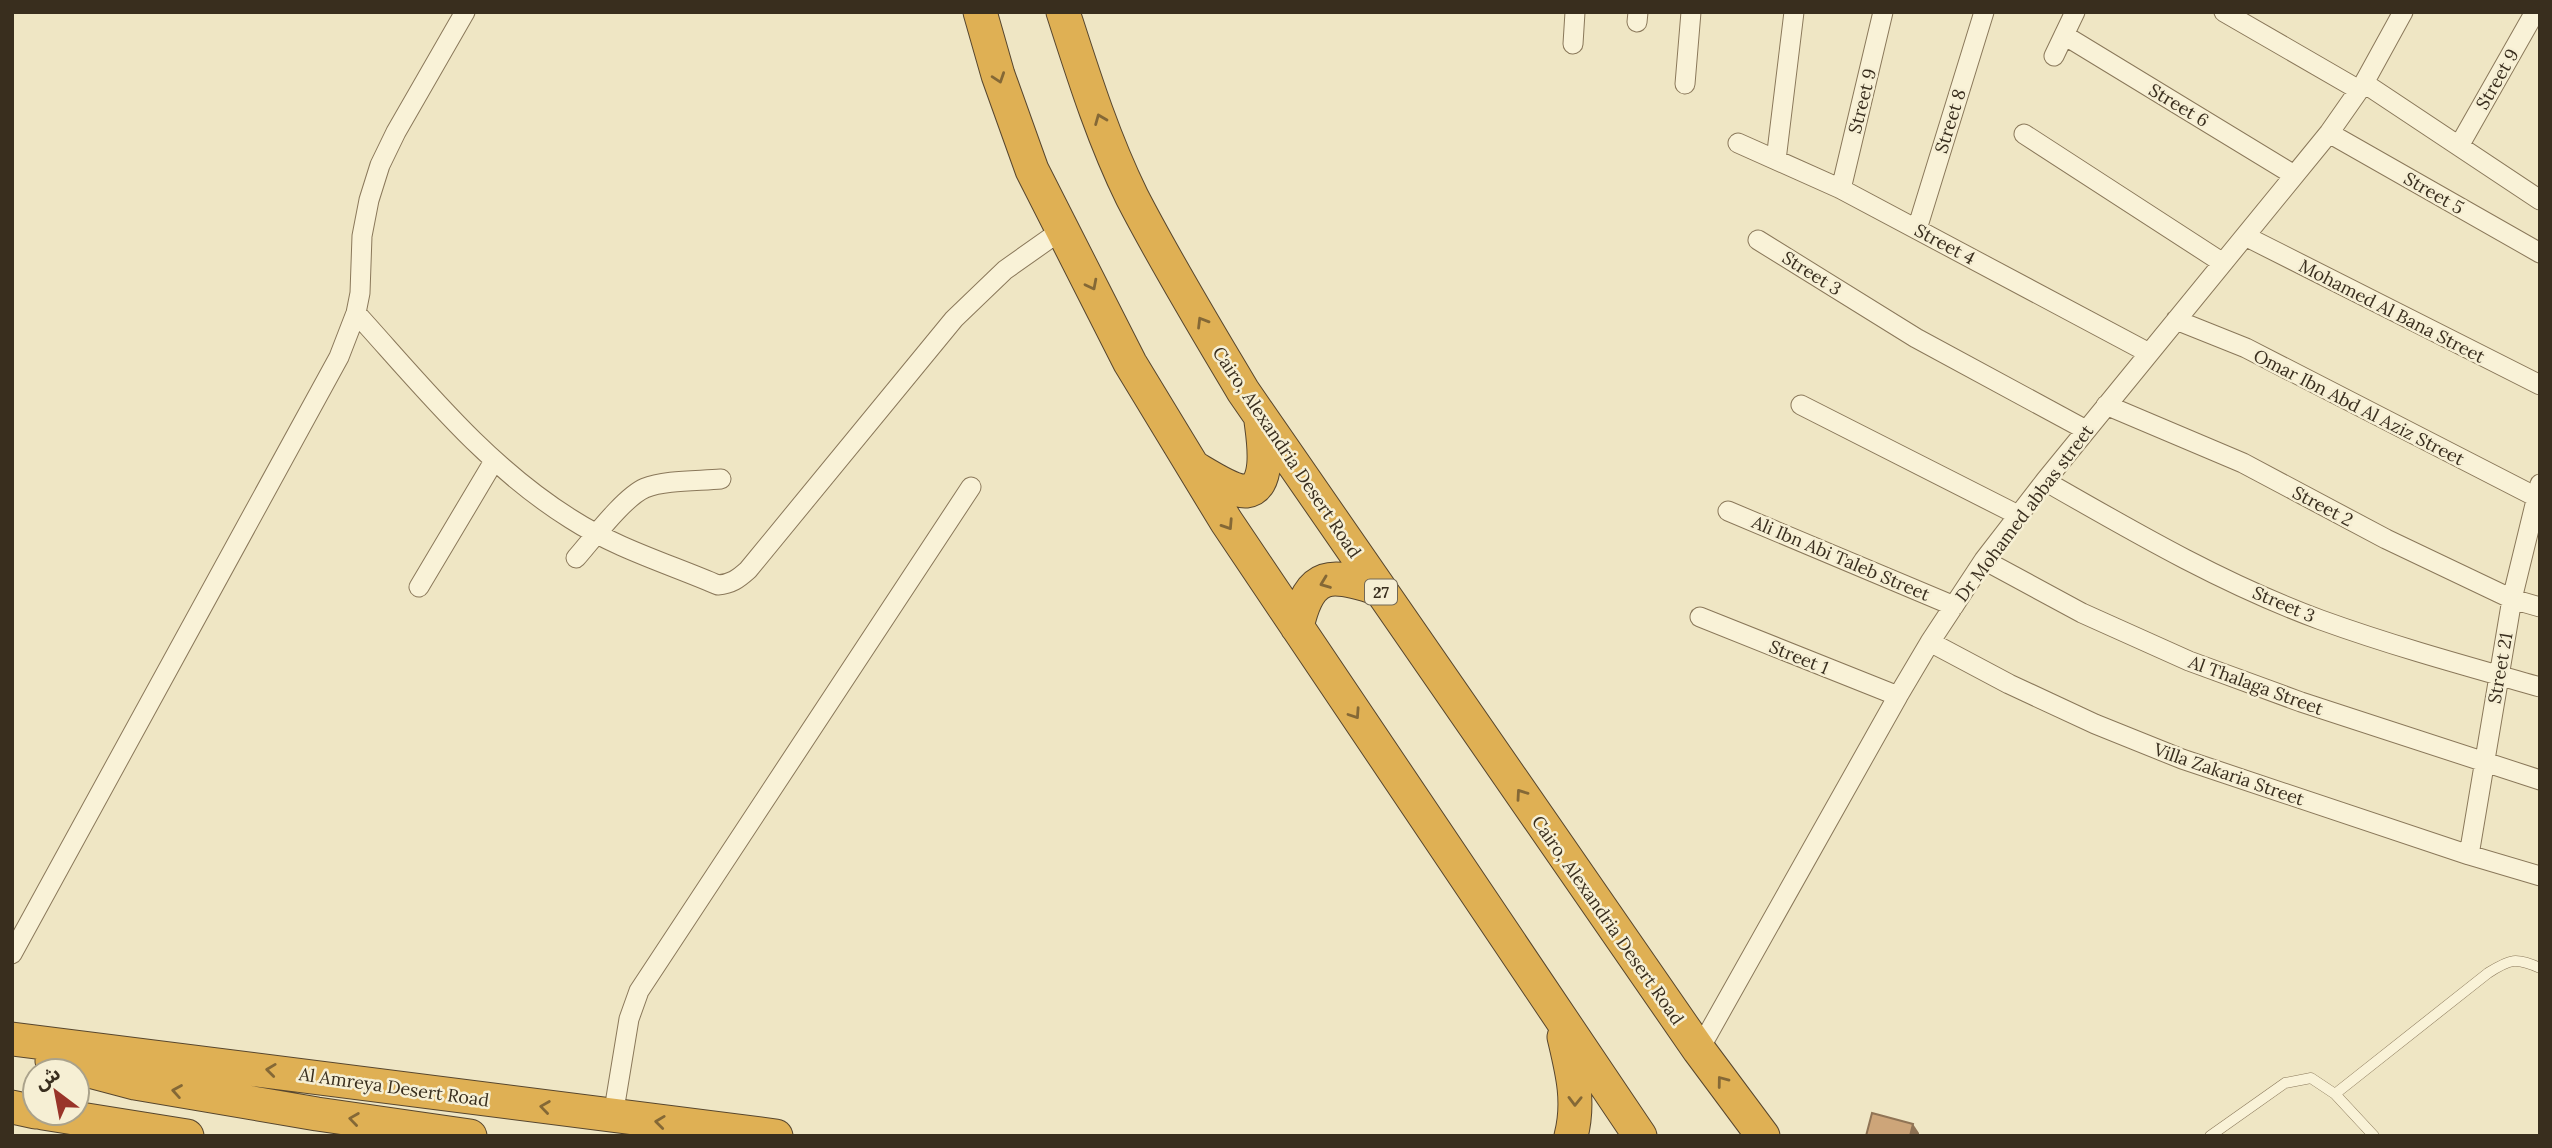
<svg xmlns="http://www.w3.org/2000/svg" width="2552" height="1148" font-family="Lora,'Noto Sans Arabic',serif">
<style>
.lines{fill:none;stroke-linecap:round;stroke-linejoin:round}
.lane-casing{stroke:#8a785a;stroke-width:11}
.street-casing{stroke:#8a785a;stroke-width:21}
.highway-casing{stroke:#57462e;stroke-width:35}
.lane{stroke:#f9f2d7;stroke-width:10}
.street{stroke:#f9f2d7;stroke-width:19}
.highway{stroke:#dfb054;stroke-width:33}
.shaded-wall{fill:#907455}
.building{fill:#cda579;stroke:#907455;stroke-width:2}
.oneway{stroke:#846836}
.labels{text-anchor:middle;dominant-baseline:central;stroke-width:5;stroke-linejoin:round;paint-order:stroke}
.shield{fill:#f6efd4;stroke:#726855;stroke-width:2}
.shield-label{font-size:16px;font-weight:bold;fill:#392e1e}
.street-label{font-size:18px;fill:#392e1e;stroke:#f6efd4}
</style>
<rect width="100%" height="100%" fill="#efe6c4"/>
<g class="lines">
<defs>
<path id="lane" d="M 2335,1094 L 2488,973 C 2510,959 2516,957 2540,968
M 2210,1136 L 2285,1083 L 2311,1078 L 2335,1094 L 2374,1136"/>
<path id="street" d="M 2224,12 L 2359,90
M 1637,22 L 1638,12
M 2064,35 L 2294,175
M 1573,44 L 1575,12
M 2054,56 L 2075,12
M 2364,83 L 2540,200
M 1685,84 L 1691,12
M 2329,133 L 2540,253
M 2024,134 L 2223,263
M 1738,143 L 1841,189 L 2149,353
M 2459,146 L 2535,12
M 1776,160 L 1794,12
M 1841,189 L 1883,12
M 1917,229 L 1984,12
M 2245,236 L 2540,385
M 1758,240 L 1916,338 L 2086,430
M 356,313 C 423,387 486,466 571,519 C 616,548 669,564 718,585 C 731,584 738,579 748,570 L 954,319 L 1005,270 L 1063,229
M 2176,320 L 2246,348 L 2540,499
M 1801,405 L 2018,515
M 2106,405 L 2243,463 L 2386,539 L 2512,599 L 2540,607
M 2045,481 C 2134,532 2223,584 2321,620 C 2393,646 2466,666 2540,687
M 1728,511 L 1954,606
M 576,558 C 592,540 624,497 645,488 C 664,480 699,481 721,479
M 1984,560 L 2082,613 L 2189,661 L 2301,702 L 2540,780
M 419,587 L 494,461
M 1700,617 L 1898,696
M 1930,642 L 2009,684 L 2095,724 L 2182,759 L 2469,855 L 2540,876
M 2469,855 L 2512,599 L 2540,484
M 12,954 L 339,357 L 356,313 L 360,293 L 362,236 L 369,200 L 380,165 L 396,132 L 465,12
M 1699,1050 L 1898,696 L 1930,642 L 1984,560 L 2045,481 L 2329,133 L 2364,83 L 2403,12
M 613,1116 L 629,1019 L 639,991 L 971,487"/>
<path id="highway" d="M 980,12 L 998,75 L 1032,170 L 1130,363 L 1226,521 L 1640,1136
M 1063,12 C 1083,74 1103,138 1132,197 C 1166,263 1205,327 1243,391 L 1699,1050 L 1763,1136
M 1195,468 C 1207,475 1233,492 1246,491 C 1272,488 1263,437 1261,421
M 1297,627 C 1310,570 1331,573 1379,589
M 1564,1037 C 1572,1071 1580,1101 1571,1136
M 12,1039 L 776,1136
M 52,1061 L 135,1083 L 317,1114 L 470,1136
M 12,1107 L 35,1112
M 43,1113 L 187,1136"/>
</defs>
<use href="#lane" class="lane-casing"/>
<use href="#street" class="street-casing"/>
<use href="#highway" class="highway-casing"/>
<use href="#lane" class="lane"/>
<use href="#street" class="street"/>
<use href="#highway" class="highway"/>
</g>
<path class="shaded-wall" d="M 1913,1124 L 1919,1133 L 1919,1136 L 1910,1136 Z"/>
<path class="building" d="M 1872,1113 L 1913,1124 L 1910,1136 L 1866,1136 Z"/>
<defs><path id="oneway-chevron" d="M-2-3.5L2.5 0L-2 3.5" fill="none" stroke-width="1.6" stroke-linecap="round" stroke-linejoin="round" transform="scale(1.75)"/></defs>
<g class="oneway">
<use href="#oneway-chevron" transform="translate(999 78) rotate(71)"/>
<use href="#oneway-chevron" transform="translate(1100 119) rotate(-112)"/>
<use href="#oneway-chevron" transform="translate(1092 285) rotate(63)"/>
<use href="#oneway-chevron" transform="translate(1202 322) rotate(-121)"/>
<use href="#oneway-chevron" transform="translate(1228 525) rotate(57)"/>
<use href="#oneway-chevron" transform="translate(1325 583) rotate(159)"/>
<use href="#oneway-chevron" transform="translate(1355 714) rotate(56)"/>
<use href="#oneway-chevron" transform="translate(1521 794) rotate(-125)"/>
<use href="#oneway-chevron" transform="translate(271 1070) rotate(-173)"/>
<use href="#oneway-chevron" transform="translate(1722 1081) rotate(-127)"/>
<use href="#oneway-chevron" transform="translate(177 1091) rotate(-170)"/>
<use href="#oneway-chevron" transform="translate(1575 1101) rotate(91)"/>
<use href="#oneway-chevron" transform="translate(545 1107) rotate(-172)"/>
<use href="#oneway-chevron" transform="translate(354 1119) rotate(-172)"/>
<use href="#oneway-chevron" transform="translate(660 1122) rotate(-173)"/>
</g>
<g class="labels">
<rect class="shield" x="1365" y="579.5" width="32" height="25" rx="5"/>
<g class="shield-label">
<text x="1381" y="592">27</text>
</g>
<g class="street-label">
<text transform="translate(2497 79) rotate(-60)">Street 9</text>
<text transform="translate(1862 101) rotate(-76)">Street 9</text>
<text transform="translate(2179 105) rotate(31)">Street 6</text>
<text transform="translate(1950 121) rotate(-73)">Street 8</text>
<text transform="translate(2434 193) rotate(30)">Street 5</text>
<text transform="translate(1945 244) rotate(28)">Street 4</text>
<text transform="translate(1812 273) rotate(32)">Street 3</text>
<text transform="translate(2392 311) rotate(27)">Mohamed Al Bana Street</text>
<text transform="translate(2359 407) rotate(27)">Omar Ibn Abd Al Aziz Street</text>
<text transform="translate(1287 452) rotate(56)">Cairo, Alexandria Desert Road</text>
<text transform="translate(2323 506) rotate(28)">Street 2</text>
<text transform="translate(2024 513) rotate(-53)">Dr Mohamed abbas street</text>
<text transform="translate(1841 558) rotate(23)">Ali Ibn Abi Taleb Street</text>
<text transform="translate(2284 604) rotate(23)">Street 3</text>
<text transform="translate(1799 657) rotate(22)">Street 1</text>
<text transform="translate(2500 668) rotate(-80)">Street 21</text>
<text transform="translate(2256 685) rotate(20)">Al Thalaga Street</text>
<text transform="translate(2229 774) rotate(19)">Villa Zakaria Street</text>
<text transform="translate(1608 920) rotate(55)">Cairo, Alexandria Desert Road</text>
<text transform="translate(394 1087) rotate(8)">Al Amreya Desert Road</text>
</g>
</g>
<rect width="2552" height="1148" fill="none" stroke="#392e1e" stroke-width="28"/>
<g transform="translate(56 1092) rotate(328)"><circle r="33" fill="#f6efd4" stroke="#aaa28b" stroke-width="2"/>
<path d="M0-5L12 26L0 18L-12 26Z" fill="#993429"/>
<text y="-10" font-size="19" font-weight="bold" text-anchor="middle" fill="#392e1e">ش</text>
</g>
</svg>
